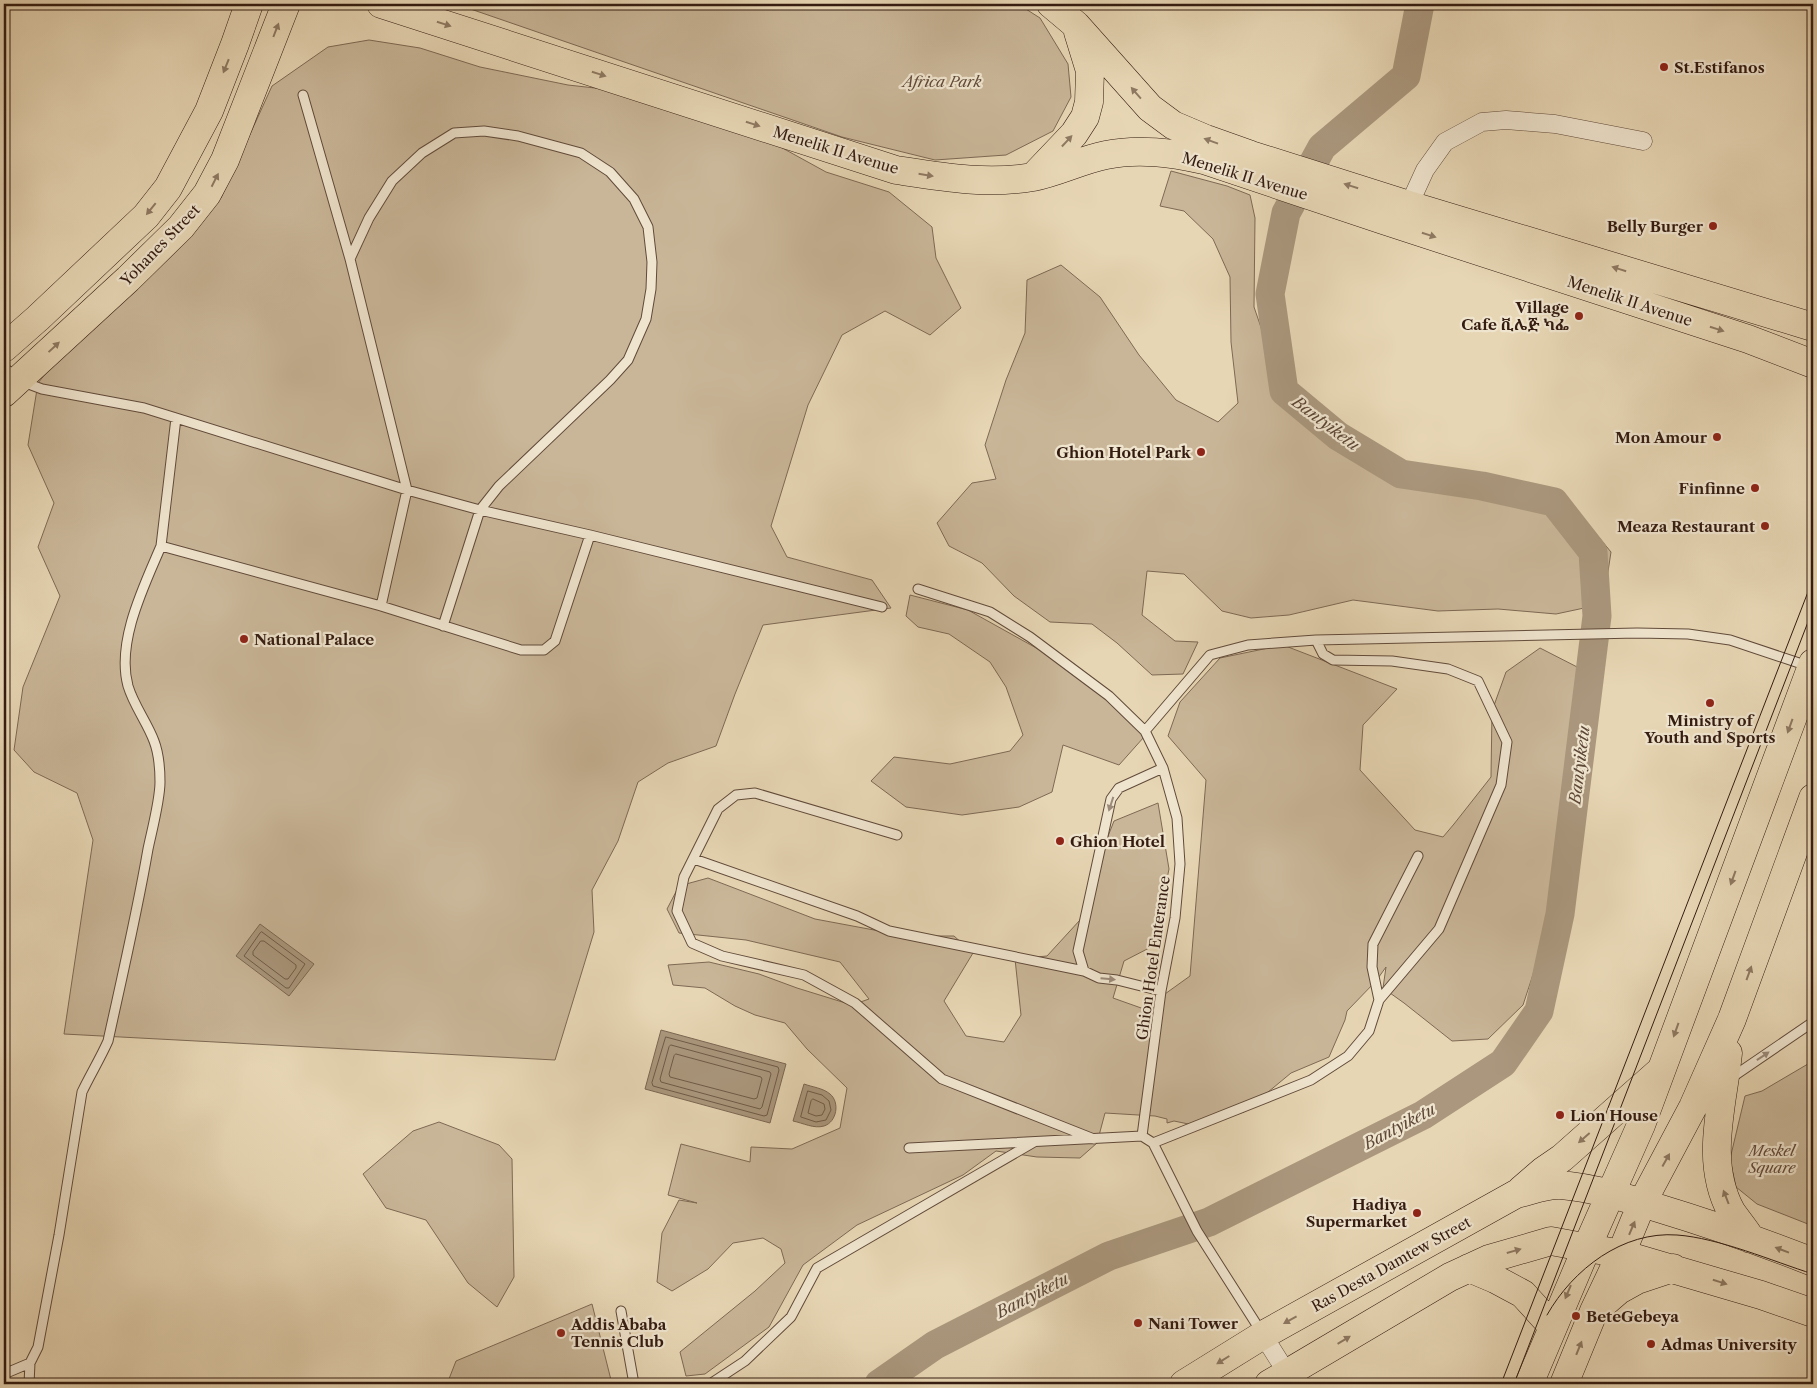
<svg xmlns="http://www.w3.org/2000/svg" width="1817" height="1388" font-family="'Libre Caslon Text','Noto Serif Ethiopic',serif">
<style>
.green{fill:#c9b698;stroke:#7e6954}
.water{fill:#aa977d;stroke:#7b6652}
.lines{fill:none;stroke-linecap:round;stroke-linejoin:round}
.shore{stroke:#6f5a47;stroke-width:1}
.river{stroke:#aa977d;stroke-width:29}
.service-casing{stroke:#614a3a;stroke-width:11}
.minor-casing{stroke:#614a3a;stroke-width:19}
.primary-casing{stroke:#341c11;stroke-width:29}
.service{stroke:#efe4ce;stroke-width:9}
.minor{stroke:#efe4ce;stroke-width:18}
.primary{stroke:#e7d6b4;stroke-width:28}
.tram{stroke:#341c11;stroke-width:1}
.oneway{fill:#8e7962}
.oneway2{fill:#9b8a79}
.poi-dot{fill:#8f2418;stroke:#efe4ce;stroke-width:2}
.labels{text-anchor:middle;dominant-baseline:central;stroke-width:4.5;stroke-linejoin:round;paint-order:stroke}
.poi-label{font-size:15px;font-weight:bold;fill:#341c11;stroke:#efe4ce;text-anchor:start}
.park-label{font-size:15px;font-style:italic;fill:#614a3a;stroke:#efe4ce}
.street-label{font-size:15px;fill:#341c11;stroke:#efe4ce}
.water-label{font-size:16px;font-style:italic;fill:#5d4737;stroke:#efe4ce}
</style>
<rect width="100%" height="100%" fill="#e7d6b4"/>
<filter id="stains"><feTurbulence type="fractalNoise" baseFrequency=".004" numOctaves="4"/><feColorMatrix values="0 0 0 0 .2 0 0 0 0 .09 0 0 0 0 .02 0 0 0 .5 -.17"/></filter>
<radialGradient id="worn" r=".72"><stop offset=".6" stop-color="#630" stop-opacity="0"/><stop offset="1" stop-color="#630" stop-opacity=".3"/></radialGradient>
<path class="green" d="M 456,4 L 1018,4 L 1040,18 L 1068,64 L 1071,97 L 1053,131 L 1006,155 L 935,160 L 842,137 Z
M 369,40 L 420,48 L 480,67 L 568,85 L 604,89 L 766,139 L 826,172 L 889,192 L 932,227 L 936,258 L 961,308 L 930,335 L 885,311 L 842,335 L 808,405 L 771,526 L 787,557 L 872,580 L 891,608 L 763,625 L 735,694 L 716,746 L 668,763 L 638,782 L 618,841 L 592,890 L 594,932 L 555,1060 L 64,1034 L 93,840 L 77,793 L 34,772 L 14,750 L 23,687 L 60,596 L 38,547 L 54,503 L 28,445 L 38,383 L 70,343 L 120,305 L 221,198 L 272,86 L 328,47 Z
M 1171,171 L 1227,186 L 1250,195 L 1255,218 L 1254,307 L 1276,371 L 1313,423 L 1376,457 L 1439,469 L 1494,485 L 1588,524 L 1611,552 L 1603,604 L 1556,614 L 1498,609 L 1438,611 L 1353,600 L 1289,615 L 1251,618 L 1222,611 L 1184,574 L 1147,571 L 1142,615 L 1175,641 L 1198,642 L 1183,674 L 1152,675 L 1117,643 L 1092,624 L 1050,622 L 1014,596 L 982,563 L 949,546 L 937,523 L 972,483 L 996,479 L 985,445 L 1006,380 L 1025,333 L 1027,280 L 1061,265 L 1100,297 L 1139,355 L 1176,400 L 1218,422 L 1238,403 L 1231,342 L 1230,277 L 1213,239 L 1184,211 L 1160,206 Z
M 910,595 L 968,610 L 1065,664 L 1106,697 L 1144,737 L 1119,765 L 1063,745 L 1052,792 L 1019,807 L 962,815 L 906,807 L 871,781 L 894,757 L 950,764 L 1010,751 L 1023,735 L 1006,687 L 990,662 L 949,634 L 918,627 L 906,616 Z
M 1283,645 L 1397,689 L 1363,725 L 1360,770 L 1415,830 L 1443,837 L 1454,824 L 1491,777 L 1492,711 L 1506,672 L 1540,648 L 1583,670 L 1578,721 L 1578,798 L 1545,938 L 1523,1005 L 1488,1039 L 1452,1041 L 1404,1003 L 1383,988 L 1386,967 L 1376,981 L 1347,1011 L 1345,1020 L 1329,1057 L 1291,1073 L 1244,1112 L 1198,1126 L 1174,1121 L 1167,1123 L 1167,1119 L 1155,1116 L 1105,1113 L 1097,1143 L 1080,1158 L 1037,1157 L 996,1151 L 963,1175 L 857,1225 L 803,1265 L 769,1327 L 705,1374 L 686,1376 L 680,1352 L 755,1291 L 785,1263 L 781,1249 L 763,1238 L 733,1243 L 708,1269 L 672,1291 L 657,1282 L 662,1233 L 679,1200 L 697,1203 L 668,1195 L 681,1144 L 750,1162 L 751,1147 L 792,1149 L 840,1128 L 847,1088 L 807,1049 L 785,1023 L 755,1015 L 735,1006 L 705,988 L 673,985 L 668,965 L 709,962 L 759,974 L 797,988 L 852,1005 L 869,999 L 840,962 L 746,940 L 679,933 L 667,909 L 679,886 L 708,878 L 815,919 L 874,930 L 925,936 L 954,936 L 973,953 L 944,1001 L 966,1036 L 1004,1042 L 1021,1015 L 1015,959 L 1047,956 L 1080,920 L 1099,859 L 1114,821 L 1158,803 L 1169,869 L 1153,946 L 1124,961 L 1113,998 L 1144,1009 L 1190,976 L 1206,780 L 1168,736 L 1180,702 L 1220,658 Z
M 1813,1061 L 1813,1226 L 1757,1204 L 1736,1187 L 1730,1159 L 1745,1096 L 1762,1091 Z
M 439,1122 L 499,1145 L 512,1159 L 514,1277 L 497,1307 L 468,1283 L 426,1220 L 386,1208 L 363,1174 L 413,1131 Z
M 592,1304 L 612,1384 L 447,1384 L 456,1361 Z"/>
<path class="water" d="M 260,924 L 314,964 L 289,996 L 236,956 Z
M 661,1030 L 786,1064 L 770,1123 L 645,1089 Z
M 804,1084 C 812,1087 823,1088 830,1094 C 840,1102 837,1122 824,1126 C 814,1129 803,1123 793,1121 Z"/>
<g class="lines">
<path class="shore" d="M 262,932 L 305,964 L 289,988 L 286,988 L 244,956 L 260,933 Z
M 261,941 L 264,941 L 296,965 L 296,968 L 288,979 L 285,979 L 253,955 L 253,952 Z
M 666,1037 L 778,1067 L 779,1070 L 767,1115 L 764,1116 L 653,1086 L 652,1083 Z
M 671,1045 L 770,1072 L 771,1074 L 762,1107 L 760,1109 L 661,1082 L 660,1079 L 669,1047 Z
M 676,1054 L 761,1077 L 762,1079 L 757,1098 L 754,1099 L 670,1077 L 669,1074 L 674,1056 Z
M 808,1091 L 822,1095 L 829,1101 L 831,1110 L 826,1120 L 816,1122 L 801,1117 Z
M 813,1099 L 824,1104 L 825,1109 L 822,1115 L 816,1116 L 808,1113 L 811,1101 Z"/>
<path class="river" d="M 879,1384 L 935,1345 L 1109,1256 L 1209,1222 L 1423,1115 L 1503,1063 L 1539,1011 L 1560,914 L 1597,616 L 1593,552 L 1554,502 L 1482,486 L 1401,474 L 1338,436 L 1284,391 L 1270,294 L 1286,213 L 1322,147 L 1406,76 L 1420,4"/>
<defs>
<path id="service" d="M 303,95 L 350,259 L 407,490 L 381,606
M 350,259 L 369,218 L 392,181 L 422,153 L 454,133 L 484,131 L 518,136 L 581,153 L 610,172 L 634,199 L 648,227 L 652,262 L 651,289 L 646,319 L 628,360 L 610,380 L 499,486 L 480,510 L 443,626
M 4,367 L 18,380 L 42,389 L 144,408 L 407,490 L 480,510 L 590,535 L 882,607
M 176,418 L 161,546 L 381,606 L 521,650 L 544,650 L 555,641 L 590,535
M 918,589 L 990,612 L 1030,637 L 1109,696 L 1145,731 L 1163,768 L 1177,818 L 1180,864 L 1175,918 L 1161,991 L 1142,1136 L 1153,1143 L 1197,1231 L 1262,1333
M 1316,640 L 1323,654 L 1333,660 L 1392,661 L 1448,669 L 1478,681 L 1507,742 L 1501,785 L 1439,929 L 1379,1000
M 1145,731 L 1210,655 L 1248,645 L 1316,640 L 1637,633 L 1688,634 L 1730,640 L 1808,666
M 897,835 L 755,793 L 736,795 L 718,809 L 684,877 L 677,911 L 692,943 L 722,956 L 804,975 L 855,1003 L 942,1079 L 1094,1139
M 694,859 L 857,916 L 889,931 L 1084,971
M 1161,991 L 1117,980 L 1099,978 L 1084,971 L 1078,951 L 1111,799 L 1119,788 L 1163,768
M 1731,1078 L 1813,1022
M 1153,1143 L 1311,1080 L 1348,1056 L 1369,1031 L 1379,1000 L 1372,967 L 1373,944 L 1418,856
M 909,1148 L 1142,1136
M 621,1311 L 634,1384
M 4,1374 L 30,1363 L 38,1347 L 59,1235 L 82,1092 C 90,1075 100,1059 108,1041 C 122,977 137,913 148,849 C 152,830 160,800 160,782 C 160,768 159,754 154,741 C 147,722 134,706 128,686 C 116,642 144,586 161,546
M 29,1384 L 30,1363
M 710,1384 L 745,1361 L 791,1317 L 817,1268 L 1034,1142"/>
<path id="minor" d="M 1409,205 L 1425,170 L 1445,142 L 1482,122 L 1506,120 L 1555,124 L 1643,141
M 1263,1335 L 1292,1381"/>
<path id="primary" d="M 381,4 L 896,170 C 942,177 987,185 1033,177 C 1058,172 1081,160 1106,155 C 1139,148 1172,153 1204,160 L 1383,220 L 1748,339 L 1813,364
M 1051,4 L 1076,25 L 1150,108 L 1173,125 L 1206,139 L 1251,155 L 1409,205 L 1813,327
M 1035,175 L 1074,134 L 1085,117 L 1089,102 L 1090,71 L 1078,32
M 4,348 L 38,318 L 146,216 L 168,188 L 209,111 L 235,44 L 249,4
M 4,393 L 128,279 L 181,227 L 207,194 L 225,160 L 286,4
M 1728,1053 C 1723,1105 1704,1161 1731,1211 C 1737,1220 1745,1229 1751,1239
M 1521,1190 L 1543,1171 L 1562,1158 L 1659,1072
M 1469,1268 L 1495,1279 L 1523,1294 L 1553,1327
M 1597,1309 L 1619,1290 L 1637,1280 L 1673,1268
M 1184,1384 L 1263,1335 L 1516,1194 C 1530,1191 1546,1184 1561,1185 C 1594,1188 1627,1198 1658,1208 C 1711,1224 1762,1242 1813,1262
M 1269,1384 L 1450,1277 L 1489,1259 L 1551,1241 L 1621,1254 L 1761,1295 L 1813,1313
M 1529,1384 L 1587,1247 L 1641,1125 L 1813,663
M 1564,1384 L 1594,1311 L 1621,1254 L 1642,1203 L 1693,1107 L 1732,1019 L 1813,798"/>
</defs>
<use href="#service" class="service-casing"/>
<use href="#minor" class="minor-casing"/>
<use href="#primary" class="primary-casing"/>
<use href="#service" class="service"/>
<use href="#minor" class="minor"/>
<use href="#primary" class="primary"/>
<path class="tram" d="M 1547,1315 C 1573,1269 1623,1231 1677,1235 C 1719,1238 1772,1261 1813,1274
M 1501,1384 L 1813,579
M 1514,1384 L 1813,609"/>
</g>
<defs><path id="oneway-solid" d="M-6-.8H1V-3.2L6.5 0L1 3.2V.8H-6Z" transform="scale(1.25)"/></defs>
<g class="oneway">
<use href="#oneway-solid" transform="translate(444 24) rotate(18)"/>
<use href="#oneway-solid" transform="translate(276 30) rotate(-69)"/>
<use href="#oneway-solid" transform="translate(226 66) rotate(112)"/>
<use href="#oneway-solid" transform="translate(599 74) rotate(18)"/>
<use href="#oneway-solid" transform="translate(1136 93) rotate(-131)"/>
<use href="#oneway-solid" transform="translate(753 124) rotate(18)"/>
<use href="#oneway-solid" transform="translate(1067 141) rotate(-47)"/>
<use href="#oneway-solid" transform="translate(1211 141) rotate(-160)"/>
<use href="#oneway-solid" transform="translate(926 175) rotate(9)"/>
<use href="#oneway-solid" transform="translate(215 180) rotate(-63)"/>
<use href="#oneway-solid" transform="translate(1351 186) rotate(-163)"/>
<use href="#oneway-solid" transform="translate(151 209) rotate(129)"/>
<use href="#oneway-solid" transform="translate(1429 235) rotate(18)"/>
<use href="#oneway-solid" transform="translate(1619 269) rotate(-163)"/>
<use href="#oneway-solid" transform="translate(1717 329) rotate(18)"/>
<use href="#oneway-solid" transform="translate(54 347) rotate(-43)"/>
<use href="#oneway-solid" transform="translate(1790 726) rotate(110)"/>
<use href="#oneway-solid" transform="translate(1733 878) rotate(110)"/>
<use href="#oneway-solid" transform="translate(1749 973) rotate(-70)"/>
<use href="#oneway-solid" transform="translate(1676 1030) rotate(110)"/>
<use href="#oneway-solid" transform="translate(1584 1138) rotate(139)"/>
<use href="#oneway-solid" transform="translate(1666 1160) rotate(-61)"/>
<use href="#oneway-solid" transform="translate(1726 1197) rotate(-111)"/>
<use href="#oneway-solid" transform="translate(1632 1228) rotate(-67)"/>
<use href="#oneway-solid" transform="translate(1782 1250) rotate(-159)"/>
<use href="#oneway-solid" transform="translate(1514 1251) rotate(-16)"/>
<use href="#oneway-solid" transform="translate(1720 1282) rotate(17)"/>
<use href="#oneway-solid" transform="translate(1568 1292) rotate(113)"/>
<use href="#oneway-solid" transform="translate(1290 1320) rotate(151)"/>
<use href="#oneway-solid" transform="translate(1344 1340) rotate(-31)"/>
<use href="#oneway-solid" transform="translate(1579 1348) rotate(-68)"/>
<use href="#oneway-solid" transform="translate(1223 1360) rotate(148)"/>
</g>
<g class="oneway2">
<use href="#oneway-solid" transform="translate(1111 804) rotate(108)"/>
<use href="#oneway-solid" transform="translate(1108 979) rotate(5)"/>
<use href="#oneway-solid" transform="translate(1763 1056) rotate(-34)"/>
</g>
<g class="poi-dot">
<circle cx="1664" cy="67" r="5"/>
<circle cx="1713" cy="226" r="5"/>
<circle cx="1579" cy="316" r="5"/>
<circle cx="1717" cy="437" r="5"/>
<circle cx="1201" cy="452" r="5"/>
<circle cx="1755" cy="488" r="5"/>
<circle cx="1765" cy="526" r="5"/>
<circle cx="244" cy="639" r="5"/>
<circle cx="1710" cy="703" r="5"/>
<circle cx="1060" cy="841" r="5"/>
<circle cx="1560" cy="1115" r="5"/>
<circle cx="1417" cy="1213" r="5"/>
<circle cx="1576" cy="1316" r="5"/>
<circle cx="1138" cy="1323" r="5"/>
<circle cx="561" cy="1333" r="5"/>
<circle cx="1651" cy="1344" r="5"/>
</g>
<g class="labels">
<g class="poi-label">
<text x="1674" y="67">St.Estifanos</text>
<text x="1703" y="226" text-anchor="end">Belly Burger</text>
<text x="1569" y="307" text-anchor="end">Village<tspan x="1569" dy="17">Cafe ቪሌጅ ካፌ</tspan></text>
<text x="1707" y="437" text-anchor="end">Mon Amour</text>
<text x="1191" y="452" text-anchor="end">Ghion Hotel Park</text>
<text x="1745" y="488" text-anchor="end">Finfinne</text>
<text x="1755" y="526" text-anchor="end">Meaza Restaurant</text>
<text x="254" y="639">National Palace</text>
<text x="1710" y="720" text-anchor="middle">Ministry of<tspan x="1710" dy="17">Youth and Sports</tspan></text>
<text x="1070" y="841">Ghion Hotel</text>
<text x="1570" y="1115">Lion House</text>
<text x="1407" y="1204" text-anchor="end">Hadiya<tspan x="1407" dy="17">Supermarket</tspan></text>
<text x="1586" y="1316">BeteGebeya</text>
<text x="1148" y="1323">Nani Tower</text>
<text x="571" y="1324">Addis Ababa<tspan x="571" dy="17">Tennis Club</tspan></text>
<text x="1661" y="1344">Admas University</text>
</g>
<g class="park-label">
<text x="942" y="81">Africa Park</text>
<text x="1772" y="1150">Meskel<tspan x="1772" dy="17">Square</tspan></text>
</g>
<g class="street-label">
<text transform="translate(836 150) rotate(17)">Menelik II Avenue</text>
<text transform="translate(1245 176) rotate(17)">Menelik II Avenue</text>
<text transform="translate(160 245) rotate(-46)">Yohanes Street</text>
<text transform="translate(1630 301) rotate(18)">Menelik II Avenue</text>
<text transform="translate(1153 958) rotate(-82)">Ghion Hotel Enterance</text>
<text transform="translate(1391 1264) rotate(-29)">Ras Desta Damtew Street</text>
</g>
<g class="water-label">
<text transform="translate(1326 423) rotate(37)">Bantyiketu</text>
<text transform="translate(1579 765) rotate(-83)">Bantyiketu</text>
<text transform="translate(1399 1126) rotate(-28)">Bantyiketu</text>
<text transform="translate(1032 1295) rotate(-27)">Bantyiketu</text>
</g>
</g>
<rect width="1817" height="1388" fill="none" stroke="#e7d6b4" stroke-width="20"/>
<rect x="5" y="5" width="1807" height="1378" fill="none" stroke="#341c11" stroke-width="2.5"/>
<rect x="10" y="10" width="1797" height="1368" fill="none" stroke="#341c11"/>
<rect width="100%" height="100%" filter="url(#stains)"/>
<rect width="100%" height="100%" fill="url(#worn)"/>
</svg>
